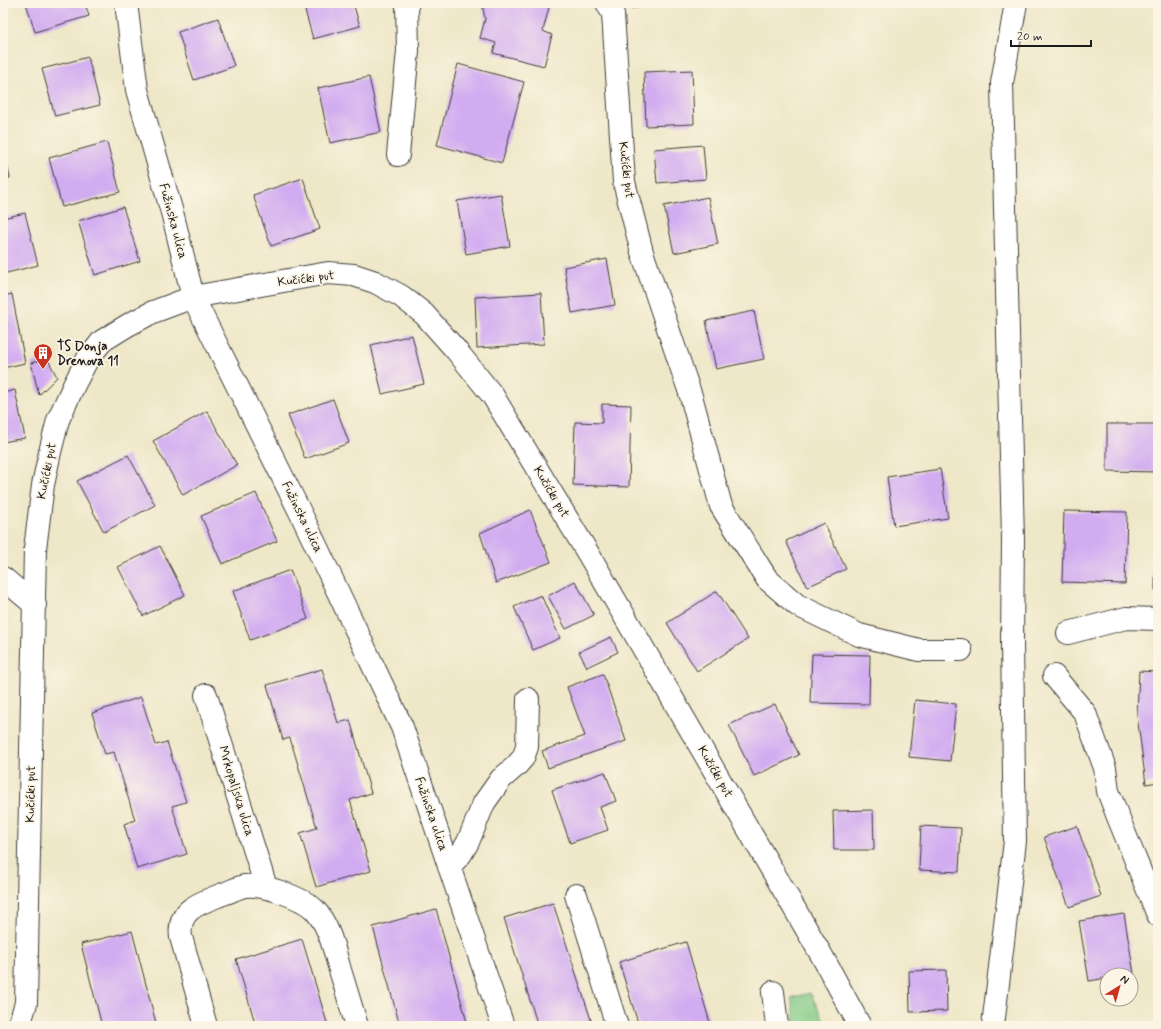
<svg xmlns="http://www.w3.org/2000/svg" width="1161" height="1029" font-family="Mynerve,sans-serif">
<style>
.green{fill:#82ca86;stroke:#4f7351}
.building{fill:#d1acf1}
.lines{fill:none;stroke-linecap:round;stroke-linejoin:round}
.minor-casing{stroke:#3c3a36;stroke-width:24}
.minor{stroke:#fff;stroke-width:22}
.labels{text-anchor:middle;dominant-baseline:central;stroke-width:3.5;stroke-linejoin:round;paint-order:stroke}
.street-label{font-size:13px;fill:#1c1c1c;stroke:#fcf5e5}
.poi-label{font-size:13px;font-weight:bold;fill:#1c1c1c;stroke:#fcf5e5;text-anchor:start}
</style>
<rect width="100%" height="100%" fill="#fcf5e5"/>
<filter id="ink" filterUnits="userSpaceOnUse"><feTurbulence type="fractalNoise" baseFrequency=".025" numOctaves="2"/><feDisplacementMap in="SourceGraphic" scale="8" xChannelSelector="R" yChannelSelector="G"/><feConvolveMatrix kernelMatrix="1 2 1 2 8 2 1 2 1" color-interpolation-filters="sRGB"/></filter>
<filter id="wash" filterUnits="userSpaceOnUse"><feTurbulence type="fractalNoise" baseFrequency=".012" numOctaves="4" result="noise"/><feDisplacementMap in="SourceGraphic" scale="16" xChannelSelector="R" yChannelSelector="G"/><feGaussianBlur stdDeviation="0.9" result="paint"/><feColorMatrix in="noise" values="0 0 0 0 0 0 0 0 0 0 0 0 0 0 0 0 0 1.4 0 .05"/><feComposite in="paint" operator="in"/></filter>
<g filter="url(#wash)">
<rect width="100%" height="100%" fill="#eee7c8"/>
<path class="green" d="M 810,993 L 827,1026 L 796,1026 L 791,998 Z"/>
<g id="blocks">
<path class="building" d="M 26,3 L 85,3 L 89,16 L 35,32 Z
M 303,3 L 353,3 L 360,26 L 313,39 Z
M 482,3 L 550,3 L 543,31 L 552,35 L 544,66 L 493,53 L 496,43 L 480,38 L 485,19 Z
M 618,3 L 664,3 L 665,6 L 618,9 Z
M 218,18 L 234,66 L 194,80 L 178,32 Z
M 88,57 L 100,105 L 55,116 L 42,69 Z
M 458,64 L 524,82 L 502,163 L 437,145 Z
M 692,70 L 694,124 L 646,126 L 644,72 Z
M 369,77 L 381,132 L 330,143 L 318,88 Z
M 107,142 L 120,192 L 62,207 L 49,158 Z
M 3,144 L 10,178 L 3,180 Z
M 703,145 L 706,179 L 657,183 L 654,149 Z
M 303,178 L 320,229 L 271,246 L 253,195 Z
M 501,194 L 510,246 L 466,254 L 457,201 Z
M 708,197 L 718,244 L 674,253 L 664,206 Z
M 123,207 L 140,261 L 95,275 L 78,221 Z
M 25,213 L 38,265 L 3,274 L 3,218 Z
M 607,259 L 615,305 L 572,313 L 564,267 Z
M 541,293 L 544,344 L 477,348 L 475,297 Z
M 12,294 L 25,363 L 3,368 L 3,296 Z
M 754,311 L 764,359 L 716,369 L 706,321 Z
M 412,335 L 424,384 L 382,394 L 371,345 Z
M 47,358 L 57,377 L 39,395 L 31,363 Z
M 15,390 L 25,438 L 3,442 L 3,393 Z
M 333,399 L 349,443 L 305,459 L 288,415 Z
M 602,404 L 631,405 L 629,487 L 573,485 L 575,422 L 602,423 Z
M 207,411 L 237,465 L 183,495 L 153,441 Z
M 1107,424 L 1158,424 L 1158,472 L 1107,471 Z
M 128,455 L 155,505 L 104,532 L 77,481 Z
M 940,469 L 948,518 L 894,526 L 887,477 Z
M 256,493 L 277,541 L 222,564 L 201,516 Z
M 530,510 L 551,562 L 496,583 L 480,533 Z
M 1156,510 L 1158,510 L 1158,590 L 1155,590 Z
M 1064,511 L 1127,512 L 1125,584 L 1062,582 Z
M 824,523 L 846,569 L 807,587 L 786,541 Z
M 160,546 L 185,595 L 143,616 L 118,567 Z
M 290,570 L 308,619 L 250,640 L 233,591 Z
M 575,581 L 594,615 L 566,629 L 548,596 Z
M 717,591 L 748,639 L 697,671 L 667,623 Z
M 541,595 L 560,638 L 533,650 L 514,607 Z
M 611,637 L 618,652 L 587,667 L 579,652 Z
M 812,654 L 870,655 L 869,704 L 810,703 Z
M 322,669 L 338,723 L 350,720 L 371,793 L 350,800 L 371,871 L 316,887 L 300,833 L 317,828 L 290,738 L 283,740 L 267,685 Z
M 1139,671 L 1158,672 L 1158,782 L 1146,784 L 1137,715 Z
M 603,674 L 626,741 L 548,768 L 542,751 L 585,736 L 567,687 Z
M 141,697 L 156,745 L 167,742 L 186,802 L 172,806 L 187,854 L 137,869 L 124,824 L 135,820 L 114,752 L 105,754 L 92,713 Z
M 915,700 L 956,704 L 950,761 L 909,757 Z
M 775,704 L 799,755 L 754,776 L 729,725 Z
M 605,772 L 616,801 L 600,807 L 608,830 L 570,843 L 552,790 Z
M 873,810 L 874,850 L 834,850 L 833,811 Z
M 921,826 L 961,828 L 959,872 L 919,870 Z
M 1077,826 L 1101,896 L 1069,907 L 1044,837 Z
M 553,903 L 593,1026 L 538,1026 L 504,918 Z
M 436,909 L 468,1026 L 400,1026 L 373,927 Z
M 1124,914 L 1134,974 L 1107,975 L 1107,978 L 1089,981 L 1079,921 Z
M 132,931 L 156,1023 L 147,1026 L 102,1026 L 81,944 Z
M 302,939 L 328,1026 L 256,1026 L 236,959 Z
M 686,942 L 711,1026 L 639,1026 L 619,962 Z
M 946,970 L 947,1011 L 910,1012 L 909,971 Z"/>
</g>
</g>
<g filter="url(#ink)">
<use href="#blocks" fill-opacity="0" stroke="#3c3a36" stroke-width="1"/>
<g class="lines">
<defs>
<path id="minor" d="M 126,3 L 137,90 L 173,216 L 193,297 L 303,518 L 402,727 L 503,1026
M 607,3 L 613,14 L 624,182 L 642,252 L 691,396 L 721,506 L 767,579 L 797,605 L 859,635 L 919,650 L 961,650
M 398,155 L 408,51 L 407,3
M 3,578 L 35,605
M 1068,633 L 1126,618 L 1158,619
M 1054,676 L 1085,713 L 1105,768 L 1108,791 L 1118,817 L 1158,915
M 206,695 L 266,887
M 449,867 L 461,854 L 468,842 L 484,803 L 501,779 L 516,766 L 523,758 L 527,747 L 528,699
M 576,895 L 617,1026
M 773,992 L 777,1026
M 19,1026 L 26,1003 L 35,549 L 43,485 L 50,452 L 58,420 L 74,385 L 87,360 L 102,341 L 128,325 L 153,312 L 193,297 L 328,273 L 354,275 L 375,282 L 401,296 L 424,314 L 456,350 L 493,396 L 589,555 L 822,956 L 860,1026
M 206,1026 L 181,937 C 177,908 201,903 223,894 C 230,892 238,887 245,886 C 263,884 301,897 314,909 C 329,925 334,949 340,970 C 346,989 351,1007 357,1026
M 993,1026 L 1015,841 L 1012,642 L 1013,540 L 1002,83 L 1016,3"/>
</defs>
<use href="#minor" class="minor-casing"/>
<use href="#minor" class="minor"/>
</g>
</g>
<defs>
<symbol id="building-pin" viewBox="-11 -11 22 30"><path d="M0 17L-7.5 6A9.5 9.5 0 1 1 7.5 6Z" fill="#c8321e" stroke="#fcf5e5"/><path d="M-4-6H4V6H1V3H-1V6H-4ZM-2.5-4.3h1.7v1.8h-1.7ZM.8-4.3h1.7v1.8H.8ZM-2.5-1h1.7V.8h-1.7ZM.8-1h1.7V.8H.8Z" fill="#fff"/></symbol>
</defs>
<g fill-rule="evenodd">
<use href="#building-pin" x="32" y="342" width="22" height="30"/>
</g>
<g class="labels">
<g class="street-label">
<text transform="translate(626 170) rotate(83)">Kučićki put</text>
<text transform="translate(173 221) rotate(75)">Fužinska ulica</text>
<text transform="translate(306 279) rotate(-7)">Kučićki put</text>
<text transform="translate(47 471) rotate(-79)">Kučićki put</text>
<text transform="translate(551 492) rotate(59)">Kučićki put</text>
<text transform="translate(302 517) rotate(64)">Fužinska ulica</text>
<text transform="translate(715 772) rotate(60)">Kučićki put</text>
<text transform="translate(236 791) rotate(73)">Mrkopaljska ulica</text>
<text transform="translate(31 794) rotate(-89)">Kučićki put</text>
<text transform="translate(431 814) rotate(71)">Fužinska ulica</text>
</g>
<g class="poi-label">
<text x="57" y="346">TS Donja<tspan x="57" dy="15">Drenova 11</tspan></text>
</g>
</g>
<rect width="1161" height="1029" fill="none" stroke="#fcf5e5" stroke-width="16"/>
<g transform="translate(1119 987) rotate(37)"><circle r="19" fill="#fcf5e5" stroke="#a29e95"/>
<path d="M0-3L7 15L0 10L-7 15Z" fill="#c8321e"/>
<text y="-6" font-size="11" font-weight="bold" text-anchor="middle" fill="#1c1c1c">N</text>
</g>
<path d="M1011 40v6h80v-6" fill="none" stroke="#1c1c1c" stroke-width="2"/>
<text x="1017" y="40" font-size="12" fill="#1c1c1c" stroke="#fcf5e5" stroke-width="3" paint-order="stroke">20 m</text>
</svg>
